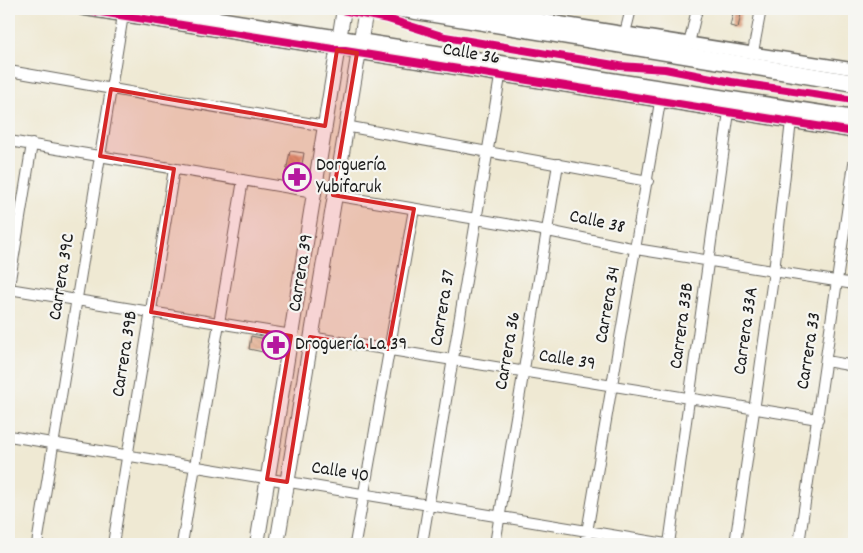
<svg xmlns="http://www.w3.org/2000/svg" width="863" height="553" font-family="Dekko,sans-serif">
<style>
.building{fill:url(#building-back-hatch)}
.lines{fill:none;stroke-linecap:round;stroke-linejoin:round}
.service-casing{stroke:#66645c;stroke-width:8}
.minor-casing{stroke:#66645c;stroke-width:12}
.tertiary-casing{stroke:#66645c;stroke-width:14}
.secondary-casing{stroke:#66645c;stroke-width:16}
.trunk-casing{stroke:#66645c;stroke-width:19}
.service{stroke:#fff;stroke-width:5}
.minor{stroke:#fff;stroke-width:10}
.tertiary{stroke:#fff;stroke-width:11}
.secondary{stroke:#fff;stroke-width:14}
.trunk{stroke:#fff;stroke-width:16}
.cycleway-casing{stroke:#f6f6f2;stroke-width:11}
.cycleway{stroke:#d6006c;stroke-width:8}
.marked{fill:#d62828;fill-opacity:0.2;stroke:#d62828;stroke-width:4;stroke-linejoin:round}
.labels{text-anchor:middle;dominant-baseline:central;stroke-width:4.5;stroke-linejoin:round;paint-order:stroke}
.street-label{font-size:19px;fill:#1c1c1c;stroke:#f6f6f2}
.poi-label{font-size:19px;fill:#1c1c1c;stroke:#f6f6f2;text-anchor:start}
</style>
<defs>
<pattern id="building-back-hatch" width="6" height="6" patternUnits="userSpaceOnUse" patternTransform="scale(1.25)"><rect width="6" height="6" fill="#e09f7b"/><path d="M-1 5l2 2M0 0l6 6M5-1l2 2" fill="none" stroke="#c0886a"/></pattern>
</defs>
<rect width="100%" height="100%" fill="#f6f6f2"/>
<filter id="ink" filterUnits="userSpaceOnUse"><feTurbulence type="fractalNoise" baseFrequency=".02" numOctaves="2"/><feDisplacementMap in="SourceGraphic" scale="10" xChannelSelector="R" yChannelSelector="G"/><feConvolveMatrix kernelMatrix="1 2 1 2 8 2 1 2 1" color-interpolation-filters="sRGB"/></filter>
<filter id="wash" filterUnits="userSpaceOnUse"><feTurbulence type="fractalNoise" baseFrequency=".0096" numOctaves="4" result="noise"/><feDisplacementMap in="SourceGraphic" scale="20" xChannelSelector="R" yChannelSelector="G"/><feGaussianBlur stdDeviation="1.12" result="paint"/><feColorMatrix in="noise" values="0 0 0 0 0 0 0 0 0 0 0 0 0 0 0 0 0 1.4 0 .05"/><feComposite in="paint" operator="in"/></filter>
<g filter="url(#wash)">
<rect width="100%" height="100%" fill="#efe9d3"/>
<g id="blocks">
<path class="building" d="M 734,9 L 742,9 L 738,28 L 730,26 Z
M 290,151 L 304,153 L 299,181 L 285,178 Z
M 251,336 L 280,342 L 277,355 L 249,349 Z"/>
</g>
</g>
<g filter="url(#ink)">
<use href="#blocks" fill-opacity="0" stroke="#66645c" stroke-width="1"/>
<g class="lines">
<defs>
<path id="service" d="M 366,9 L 405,15"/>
<path id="minor" d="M 625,33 L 631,9
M 689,44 L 697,9
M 753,52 L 761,9
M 9,71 L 325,126
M 345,126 L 648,181
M 9,141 L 314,192
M 333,195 L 548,231 L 636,249 L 854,284
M 9,286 L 32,144
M 9,289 L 292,335
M 310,337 L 818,419
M 826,361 L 854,366
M 9,436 L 666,544
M 37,544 L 123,15
M 113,544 L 174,169
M 182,544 L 243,180
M 355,544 L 414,209
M 422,544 L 500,77
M 495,544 L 558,164
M 585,544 L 660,102
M 669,544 L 729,112
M 735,544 L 774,271 L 791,121
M 799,544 L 854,163"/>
<path id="tertiary" d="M 82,9 L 854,132
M 475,9 L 854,69"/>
<path id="secondary" d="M 257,544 L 344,9
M 277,544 L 366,9"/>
<path id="trunk" d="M 148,9 L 854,119
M 404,9 L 854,83"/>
</defs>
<use href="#service" class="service-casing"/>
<use href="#minor" class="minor-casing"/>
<use href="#tertiary" class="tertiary-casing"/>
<use href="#secondary" class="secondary-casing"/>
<use href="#trunk" class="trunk-casing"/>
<use href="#service" class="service"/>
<use href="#minor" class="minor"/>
<use href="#tertiary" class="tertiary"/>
<use href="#secondary" class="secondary"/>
<use href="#trunk" class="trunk"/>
<defs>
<path id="cycleway" d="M 82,9 L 854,132
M 337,9 L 388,19 L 445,37 L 620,66 L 665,69 L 732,82 L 854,100"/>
</defs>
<use href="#cycleway" class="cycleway-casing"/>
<use href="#cycleway" class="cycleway"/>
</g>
</g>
<path class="marked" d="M 337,50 L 357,53 L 333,195 L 414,209 L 388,349 L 310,337 L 287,482 L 267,479 L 291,336 L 151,312 L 174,169 L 100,156 L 111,89 L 325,126 Z"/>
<defs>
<symbol id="pharmacy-ring" viewBox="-11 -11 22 22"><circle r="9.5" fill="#f6f6f2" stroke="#b5179e" stroke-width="1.5"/><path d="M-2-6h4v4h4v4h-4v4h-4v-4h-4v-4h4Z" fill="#b5179e"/></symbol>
</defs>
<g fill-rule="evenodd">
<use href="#pharmacy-ring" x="281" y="161" width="32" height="32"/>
<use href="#pharmacy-ring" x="260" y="329" width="32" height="32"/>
</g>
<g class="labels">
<g class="street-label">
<text transform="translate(471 55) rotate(10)">Calle 36</text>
<text transform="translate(597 223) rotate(12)">Calle 38</text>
<text transform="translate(302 273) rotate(-81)">Carrera 39</text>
<text transform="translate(63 277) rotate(-81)">Carrera 39C</text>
<text transform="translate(609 305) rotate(-80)">Carrera 34</text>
<text transform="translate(444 308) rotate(-80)">Carrera 37</text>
<text transform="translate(683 326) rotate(-82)">Carrera 33B</text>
<text transform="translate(747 331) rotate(-82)">Carrera 33A</text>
<text transform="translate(509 351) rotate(-80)">Carrera 36</text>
<text transform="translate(810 351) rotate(-81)">Carrera 33</text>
<text transform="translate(126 354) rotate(-81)">Carrera 39B</text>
<text transform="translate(567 361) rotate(9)">Calle 39</text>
<text transform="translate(340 473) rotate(9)">Calle 40</text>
</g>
<g class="poi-label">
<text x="316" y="166">Dorguería<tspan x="316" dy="22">Yubifaruk</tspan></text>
<text x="295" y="345">Droguería La 39</text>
</g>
</g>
<rect width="863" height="553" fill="none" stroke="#f6f6f2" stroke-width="30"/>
</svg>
